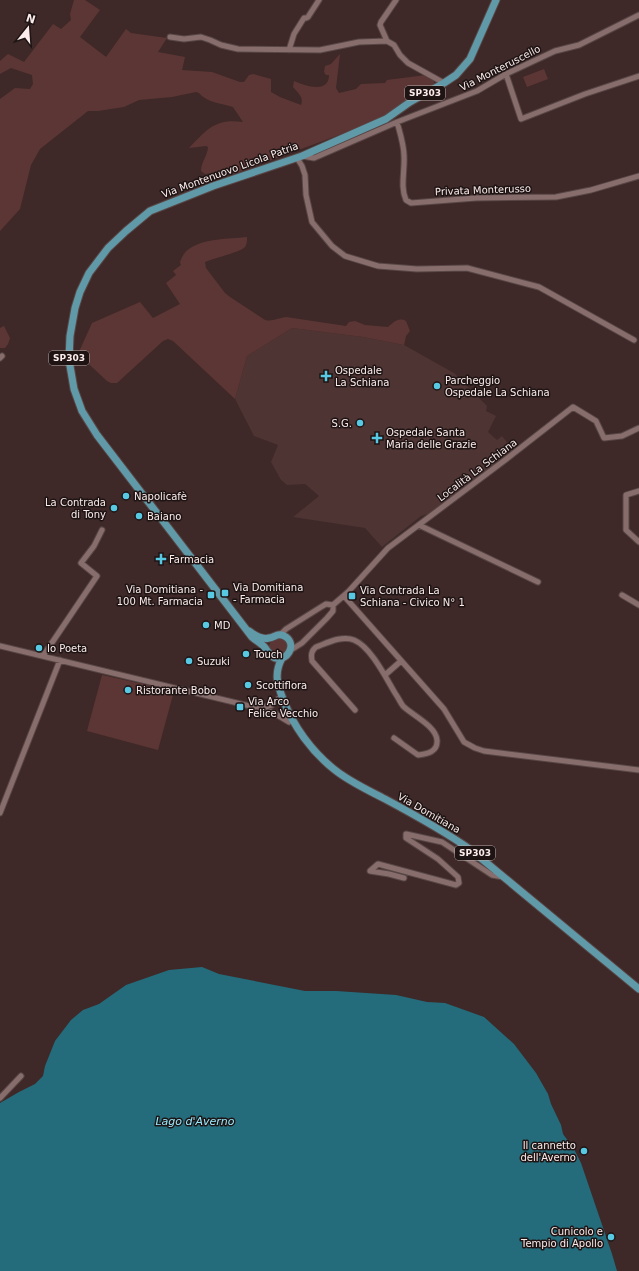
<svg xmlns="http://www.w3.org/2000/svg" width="639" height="1271" font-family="'DejaVu Sans',sans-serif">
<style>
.built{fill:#4e3433}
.green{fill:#5c3635}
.water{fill:#246c7c}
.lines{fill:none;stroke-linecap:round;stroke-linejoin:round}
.minor-casing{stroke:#584645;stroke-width:7}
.major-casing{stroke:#584645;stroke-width:9}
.minor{stroke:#876e6d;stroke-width:5}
.major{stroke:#6099a8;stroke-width:7}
.poi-dot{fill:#58c9e3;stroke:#1e1414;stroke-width:1.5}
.labels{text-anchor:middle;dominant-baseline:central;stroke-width:3;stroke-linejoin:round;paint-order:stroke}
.shield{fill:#1e1414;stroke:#b9abaa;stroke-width:1}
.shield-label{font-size:9px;font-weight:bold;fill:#fbeceb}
.street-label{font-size:10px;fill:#fbeceb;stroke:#1e1414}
.poi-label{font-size:10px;fill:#fbeceb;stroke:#1e1414;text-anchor:start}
.water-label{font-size:11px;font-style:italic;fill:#99e9fd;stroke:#1e1414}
</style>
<rect width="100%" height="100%" fill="#3e2928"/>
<path class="built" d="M 292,328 L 363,337 L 404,345 L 454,373 L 487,406 L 486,411 L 496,416 L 488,432 L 497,440 L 502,436 L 514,451 L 434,512 L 421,516 L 382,547 L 365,528 L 293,517 L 319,496 L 305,484 L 287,485 L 281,480 L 271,462 L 278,445 L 254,436 L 235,399 L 247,356 Z"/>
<path class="green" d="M 74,0 L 85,0 L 100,10 L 80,37 L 106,57 L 126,29 L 131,33 L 167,38 L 158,52 L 185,57 L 182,70 L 212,72 L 240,82 L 244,82 L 249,75 L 253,74 L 271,79 L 271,92 L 280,97 L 301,105 C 304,97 298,93 293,87 L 294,81 C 305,86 329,94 329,75 L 326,75 L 324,72 L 325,66 L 331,64 L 340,54 L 336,88 L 339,93 L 356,89 L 361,84 L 385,83 L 387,80 L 426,75 L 431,77 L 434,81 L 434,84 L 421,90 L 391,113 L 374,122 L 234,174 L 232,172 L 225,175 L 223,171 L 205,174 L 201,171 C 201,162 208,155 208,147 L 206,146 L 189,148 C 207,129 216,118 243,122 L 233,107 C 221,103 207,103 199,93 L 196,92 L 172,97 L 139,100 L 124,107 L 98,111 L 88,111 L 40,149 L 31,165 L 20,209 L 0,231 L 0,99 L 15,88 L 30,89 L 33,84 L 32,75 L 11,68 L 0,74 L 0,61 L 8,54 L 24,62 L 53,24 L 61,29 L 71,20 L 70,14 Z
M 544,69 L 548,79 L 527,87 L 523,77 Z
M 247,237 C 247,241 247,244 245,247 C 241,252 214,258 205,262 L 206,268 L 225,293 L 230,297 L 265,320 C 272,322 278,318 286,317 L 346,326 L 349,322 L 355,321 L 365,325 L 388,327 C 394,322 398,317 406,321 L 410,331 L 406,336 L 404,345 L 363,337 L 292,328 L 247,356 L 235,399 L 173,341 L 168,339 L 163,341 L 117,383 L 111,383 L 107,381 L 78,354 L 92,323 L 140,302 L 153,318 L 180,304 L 166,283 L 176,275 L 173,271 L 181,265 L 180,262 C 182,257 184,252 189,249 C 204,238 229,239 247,237 Z
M 4,326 L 10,338 L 8,344 L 5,348 L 0,348 L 0,328 Z
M269 647a9 9 0 1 1 18 0a9 9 0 1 1-18 0Z
M 102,675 L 174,691 L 158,750 L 87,731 Z"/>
<path class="water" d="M 202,967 L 219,974 L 305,991 L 336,991 L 396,995 L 427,1002 L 445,1003 L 484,1017 L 514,1044 L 536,1073 L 548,1094 L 551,1104 L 561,1125 L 563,1134 L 574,1149 L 581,1163 L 612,1254 L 617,1271 L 0,1271 L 0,1103 L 19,1092 L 35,1084 L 43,1076 L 45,1066 L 55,1041 L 71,1020 L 83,1010 L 99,1004 L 126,985 L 169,970 Z"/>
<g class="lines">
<defs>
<path id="minor" d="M 170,37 L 184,39 L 201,37 L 210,40 L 221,45 L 238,49 L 320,50 L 359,42 L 387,41 L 394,45 L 400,55 L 408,63 L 444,83
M 387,41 L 380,25 L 381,22 L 396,0
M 289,50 L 294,34 L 304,18 L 306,18 L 308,17 L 319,0
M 506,74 L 521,119 L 585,94 L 639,76
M 397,122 C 400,133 404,145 404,156 C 405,171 400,187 406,200 L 411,203 L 476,198 L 556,197 L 591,190 L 639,176
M 302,156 L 314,158 L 397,122 L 477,91 L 506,74 L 555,51 L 579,45 L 639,15
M 297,158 L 302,166 L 305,175 L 306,195 L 312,222 L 332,246 L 345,256 L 378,266 L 417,269 L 467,268 L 539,287 L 634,340
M 0,358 L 2,356
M 639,491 L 626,495 L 626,530 L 639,542
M 419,525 L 538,582
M 622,595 L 639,605
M 344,596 L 444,709 L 464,742 L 475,748 L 484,751 L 639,770
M 281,634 L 286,629 L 321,607 L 326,604 L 333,605 L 348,592 L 388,548 L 509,457 L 573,407 L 596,421 L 604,438 L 622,436 L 639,428
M 0,646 L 258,708 L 274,713 L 289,722
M 291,650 L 302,643 L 327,618 L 333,611 L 333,605
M 43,656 L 97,576 L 81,563 L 94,546 L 102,530
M 385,675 L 401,661
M 259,708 L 272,705 L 278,699
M 355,710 L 312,661 C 311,655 311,651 316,647 C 327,643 342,635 354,640 C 371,647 386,678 395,693 C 398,697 400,702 403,706 C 412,715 436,726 437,740 C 438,752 427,754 418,755 L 394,738
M 0,813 L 60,660
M 404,878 L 389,874 L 370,871 L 378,864 L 456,885 L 459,883 L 458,877 L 438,859 L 406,838 L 406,834 L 442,842 L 492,875 L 503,877
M 0,1098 L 21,1076"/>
<path id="major" d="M 249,631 C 254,635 261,640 269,638 C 275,637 279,632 286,637 C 297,645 287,662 275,658 C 270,656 269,653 266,649 C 263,644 256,641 252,637 L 97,435 L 82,411 L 74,389 L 69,360 L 70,336 L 75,308 L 80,292 L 89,273 L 108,248 L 126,231 L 150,211 L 213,186 L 302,156 L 386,119 L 410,102 L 444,83 L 456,75 L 470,59 L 496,0
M 282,658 C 274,673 277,684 283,699 C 293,726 312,752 335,770 C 350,782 368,790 385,799 C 415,815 444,831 471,850 L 639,989"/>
</defs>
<use href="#minor" class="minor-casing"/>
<use href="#major" class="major-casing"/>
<use href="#minor" class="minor"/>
<use href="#major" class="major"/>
</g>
<g class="poi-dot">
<path d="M324 370h4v4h4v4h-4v4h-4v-4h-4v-4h4z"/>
<circle cx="437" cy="386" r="4"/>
<circle cx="360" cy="423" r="4"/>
<path d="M375 432h4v4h4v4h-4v4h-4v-4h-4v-4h4z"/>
<circle cx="126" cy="496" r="4"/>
<circle cx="114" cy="508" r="4"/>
<circle cx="139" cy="516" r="4"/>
<path d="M159 553h4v4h4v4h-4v4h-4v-4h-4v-4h4z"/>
<rect x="221" y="589" width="8" height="8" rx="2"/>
<rect x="207" y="591" width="8" height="8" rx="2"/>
<rect x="348" y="592" width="8" height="8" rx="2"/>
<circle cx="206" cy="625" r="4"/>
<circle cx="39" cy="648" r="4"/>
<circle cx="246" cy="654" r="4"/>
<circle cx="189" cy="661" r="4"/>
<circle cx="248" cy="685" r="4"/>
<circle cx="128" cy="690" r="4"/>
<rect x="236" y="703" width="8" height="8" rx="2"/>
<circle cx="584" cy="1151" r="4"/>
<circle cx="611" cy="1237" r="4"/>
</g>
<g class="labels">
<g class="shield">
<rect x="405" y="86" width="40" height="14" rx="3"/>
<rect x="49" y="351" width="40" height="14" rx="3"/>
<rect x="455" y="846" width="40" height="14" rx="3"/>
</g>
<g class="shield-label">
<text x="425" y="93">SP303</text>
<text x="69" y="358">SP303</text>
<text x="475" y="853">SP303</text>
</g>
<g class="street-label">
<text transform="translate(500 68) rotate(-27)">Via Monteruscello</text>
<text transform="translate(230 170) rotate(-20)">Via Montenuovo Licola Patria</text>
<text transform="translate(483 190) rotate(-2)">Privata Monterusso</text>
<text transform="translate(477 470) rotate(-37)">Località La Schiana</text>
<text transform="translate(429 813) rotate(30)">Via Domitiana</text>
</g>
<g class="poi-label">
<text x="335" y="370">Ospedale<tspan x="335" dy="12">La Schiana</tspan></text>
<text x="445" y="380">Parcheggio<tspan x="445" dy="12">Ospedale La Schiana</tspan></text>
<text x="352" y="423" text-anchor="end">S.G.</text>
<text x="386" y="432">Ospedale Santa<tspan x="386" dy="12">Maria delle Grazie</tspan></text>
<text x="134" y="496">Napolicafè</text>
<text x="106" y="502" text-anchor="end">La Contrada<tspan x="106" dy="12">di Tony</tspan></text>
<text x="147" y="516">Baiano</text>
<text x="169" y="559">Farmacia</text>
<text x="233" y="587">Via Domitiana<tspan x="233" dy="12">- Farmacia</tspan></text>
<text x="203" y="589" text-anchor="end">Via Domitiana -<tspan x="203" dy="12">100 Mt. Farmacia</tspan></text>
<text x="360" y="590">Via Contrada La<tspan x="360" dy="12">Schiana - Civico N° 1</tspan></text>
<text x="214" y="625">MD</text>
<text x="47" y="648">Io Poeta</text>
<text x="254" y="654">Touch</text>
<text x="197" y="661">Suzuki</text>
<text x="256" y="685">Scottiflora</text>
<text x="136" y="690">Ristorante Bobo</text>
<text x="248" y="701">Via Arco<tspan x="248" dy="12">Felice Vecchio</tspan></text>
<text x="576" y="1145" text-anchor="end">Il cannetto<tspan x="576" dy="12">dell'Averno</tspan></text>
<text x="603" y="1231" text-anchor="end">Cunicolo e<tspan x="603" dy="12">Tempio di Apollo</tspan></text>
</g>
<g class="water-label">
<text x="195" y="1121">Lago d'Averno</text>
</g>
</g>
<g transform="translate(28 28) rotate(17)" stroke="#1e1414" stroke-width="3" paint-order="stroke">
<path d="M0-3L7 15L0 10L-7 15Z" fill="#fbeceb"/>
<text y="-6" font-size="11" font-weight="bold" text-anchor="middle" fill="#fbeceb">N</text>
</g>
</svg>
